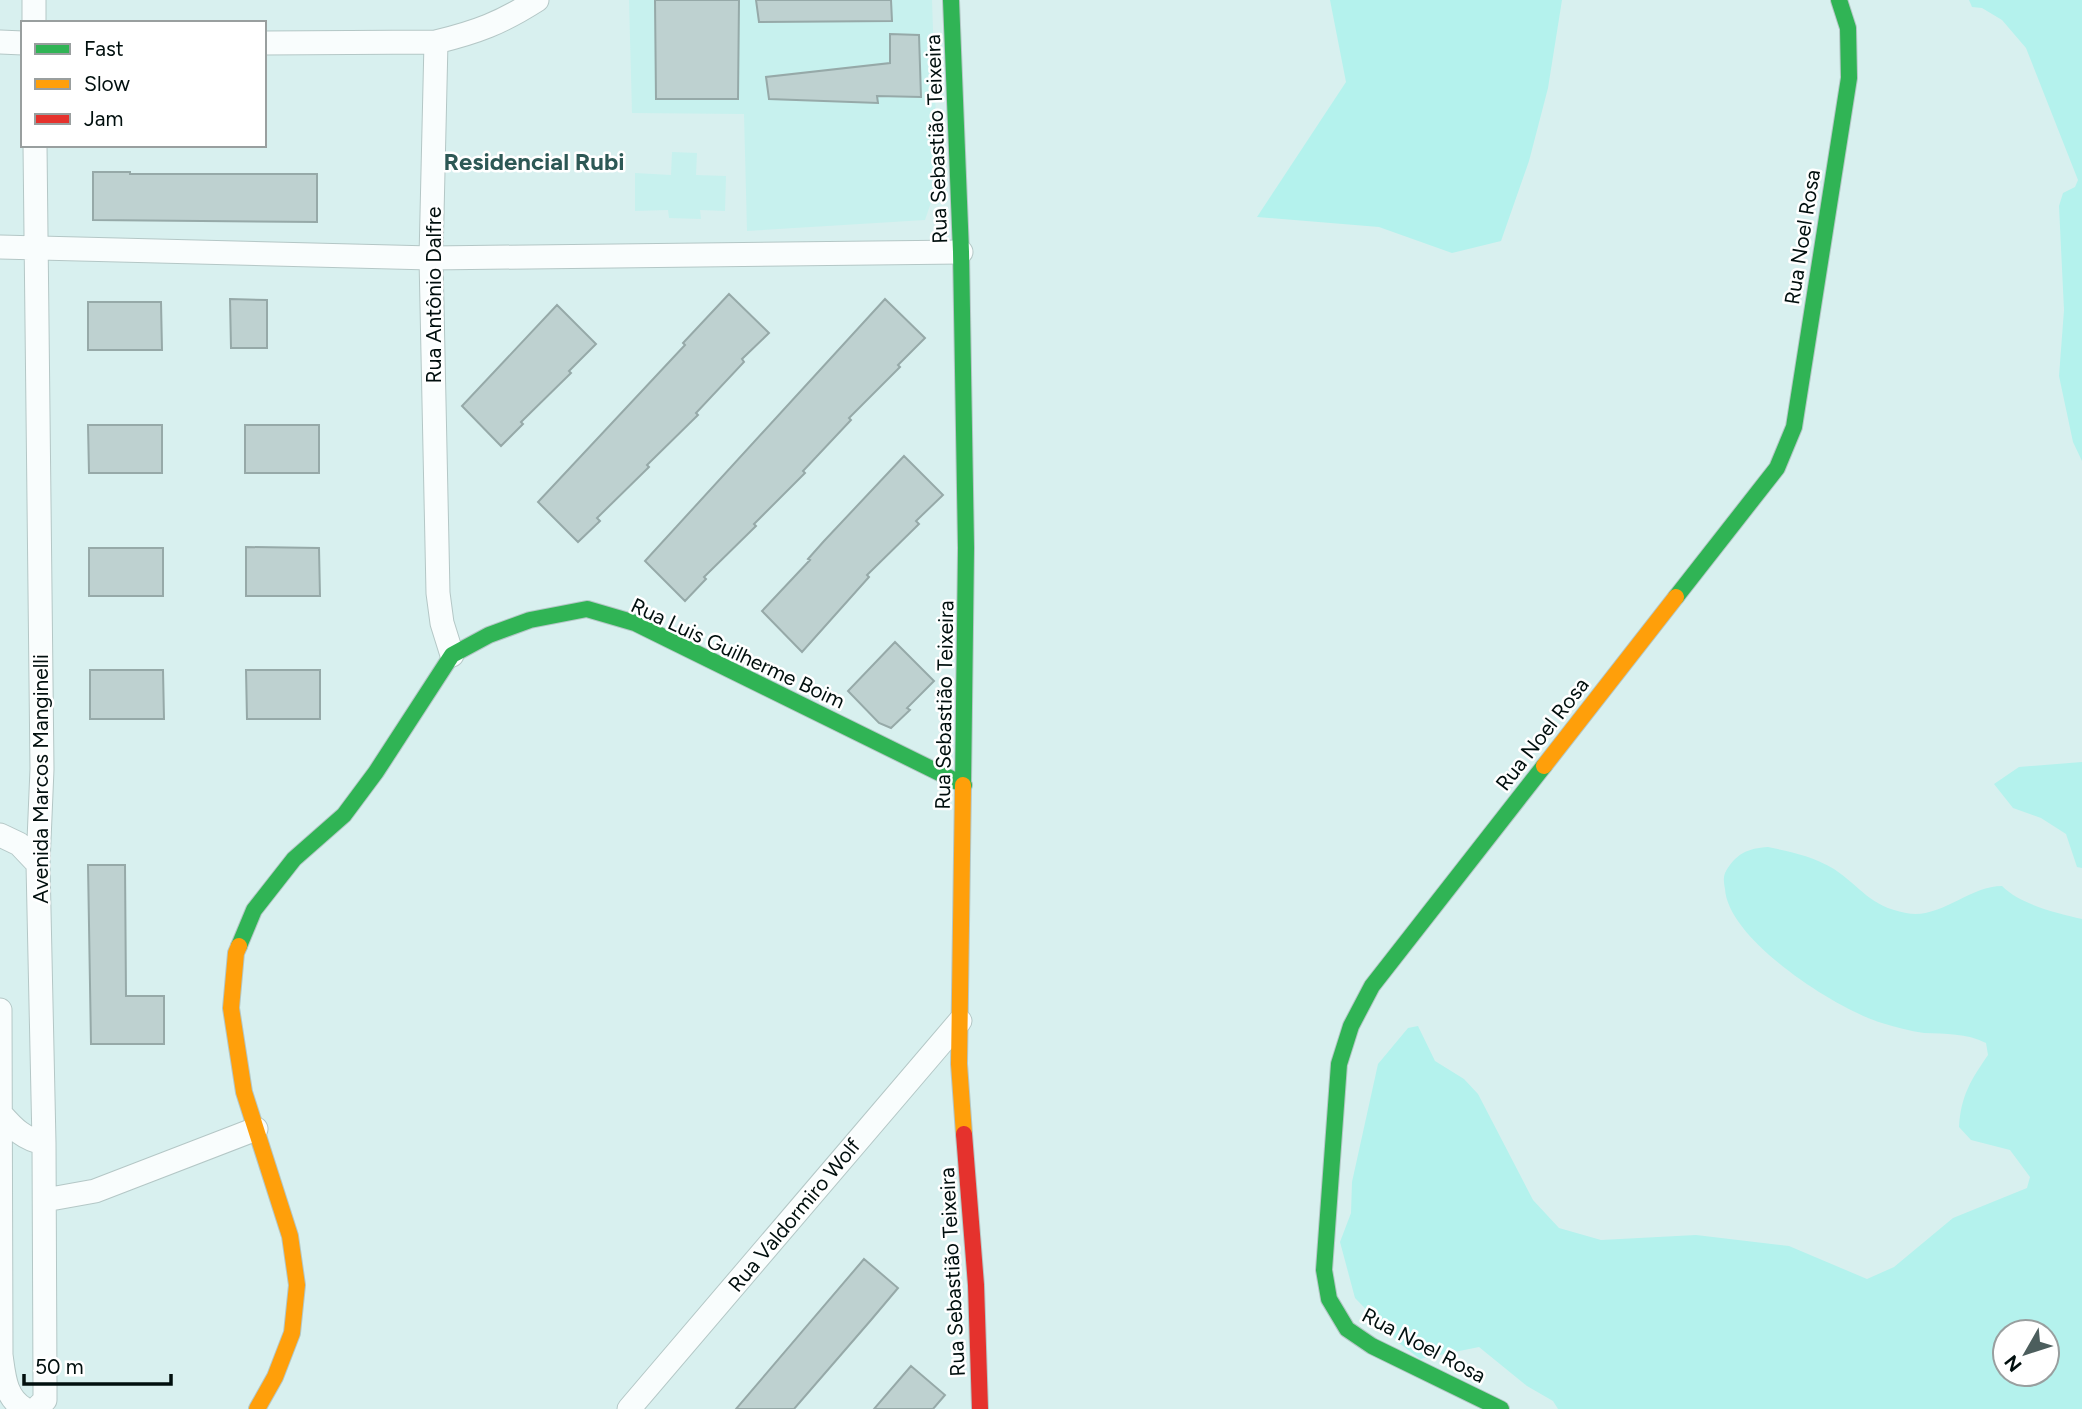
<svg xmlns="http://www.w3.org/2000/svg" width="2082" height="1409" font-family="Figtree,sans-serif">
<style>
.built{fill:#c7f1ee}
.green{fill:#b4f2ed;fill-rule:evenodd}
.building{fill:#bed1d0;stroke:#96a9a8;stroke-width:2}
.lines{fill:none;stroke-linecap:round;stroke-linejoin:round}
.street-casing{stroke:#b4c7c6;stroke-width:25}
.fast-casing{stroke:#b4c7c6;stroke-width:18}
.slow-casing{stroke:#b4c7c6;stroke-width:18}
.jam-casing{stroke:#b4c7c6;stroke-width:18}
.street{stroke:#f9fdfd;stroke-width:23}
.fast{stroke:#30b455;stroke-width:16}
.slow{stroke:#ff9f0a;stroke-width:16}
.jam{stroke:#e5322d;stroke-width:16}
.labels{text-anchor:middle;dominant-baseline:central;stroke-width:5;stroke-linejoin:round;paint-order:stroke}
.street-label{font-size:21px;fill:#010f0e;stroke:#fff}
.quarter-label{font-size:24px;font-weight:bold;fill:#2d5855;stroke:#fff}
</style>
<rect width="100%" height="100%" fill="#d8f0ef"/>
<path class="built" d="M 629,0 L 932,0 L 938,182 L 925,220 L 747,231 L 744,114 L 632,113 Z
M 672,152 L 697,153 L 696,175 L 726,176 L 725,211 L 700,210 L 701,219 L 669,218 L 668,210 L 635,211 L 635,173 L 671,175 Z"/>
<path class="green" d="M 1330,0 L 1562,0 L 1548,88 L 1529,161 L 1501,241 L 1452,253 L 1379,227 L 1257,217 L 1346,82 Z
M 1969,0 L 2082,0 L 2082,461 L 2073,442 L 2059,376 L 2064,310 L 2059,206 L 2063,193 L 2075,187 L 2078,180 L 2026,48 L 2002,20 L 1982,8 L 1972,7 Z
M 2082,762 L 2082,868 L 2077,867 L 2066,834 L 2041,818 L 2013,808 L 1994,784 L 2019,767 Z
M 1768,847 C 1791,852 1813,856 1834,869 C 1861,887 1869,906 1906,913 C 1940,920 1969,886 2002,886 C 2021,905 2057,913 2082,919 L 2082,1409 L 1558,1409 L 1553,1401 L 1527,1386 L 1479,1347 L 1420,1359 L 1399,1343 L 1355,1298 L 1340,1242 L 1351,1213 L 1352,1182 L 1378,1064 L 1408,1028 L 1418,1026 L 1435,1061 L 1464,1079 L 1478,1094 L 1533,1200 L 1559,1228 L 1601,1240 L 1696,1235 L 1789,1246 L 1867,1279 L 1894,1267 L 1953,1218 L 2027,1188 L 2030,1177 L 2010,1150 L 1971,1140 L 1959,1127 C 1961,1095 1971,1080 1988,1055 L 1986,1043 C 1966,1033 1946,1034 1924,1033 C 1910,1031 1895,1027 1882,1023 C 1836,1009 1728,940 1725,889 C 1724,883 1723,878 1725,873 C 1735,854 1748,848 1768,847 ZM 2005,1332 L 2047,1332 L 2047,1374 L 2005,1374 Z"/>
<path class="building" d="M 655,0 L 739,0 L 738,99 L 656,99 Z
M 756,0 L 891,0 L 892,21 L 759,22 Z
M 890,34 L 919,35 L 921,97 L 877,96 L 878,103 L 769,99 L 766,77 L 890,63 Z
M 93,172 L 130,172 L 130,174 L 317,174 L 317,222 L 93,220 Z
M 729,294 L 769,333 L 742,359 L 744,362 L 696,413 L 698,415 L 647,465 L 649,467 L 597,518 L 600,521 L 578,542 L 538,502 L 685,345 L 683,343 Z
M 230,299 L 267,300 L 267,348 L 231,348 Z
M 885,299 L 925,338 L 898,365 L 900,367 L 849,418 L 851,420 L 803,471 L 805,473 L 754,524 L 756,526 L 704,577 L 706,579 L 685,601 L 645,561 Z
M 88,302 L 161,302 L 162,350 L 88,350 Z
M 557,305 L 596,344 L 569,371 L 571,373 L 521,422 L 523,424 L 501,446 L 462,406 Z
M 88,425 L 162,425 L 162,473 L 89,473 Z
M 245,425 L 319,425 L 319,473 L 245,473 Z
M 904,456 L 943,495 L 916,521 L 919,524 L 867,575 L 869,577 L 802,652 L 762,611 L 810,560 L 808,559 L 824,541 Z
M 246,547 L 319,548 L 320,596 L 246,596 Z
M 89,548 L 163,548 L 163,596 L 89,596 Z
M 895,642 L 934,681 L 907,708 L 910,710 L 891,728 L 879,723 L 848,691 Z
M 90,670 L 163,670 L 164,719 L 90,719 Z
M 246,670 L 320,670 L 320,719 L 247,719 Z
M 88,865 L 125,865 L 126,996 L 164,996 L 164,1044 L 91,1044 Z
M 864,1259 L 898,1288 L 871,1320 L 794,1409 L 736,1409 Z
M 911,1366 L 945,1395 L 933,1409 L 874,1409 Z"/>
<g class="lines">
<defs>
<path id="street" d="M 34,0 L 34,23
M 0,42 L 23,43
M 264,43 L 436,42
M 35,145 L 42,769 L 38,864 L 44,1143 L 45,1386 L 45,1400 L 36,1409
M 0,247 L 431,258 L 961,252
M 452,655 L 442,623 L 438,593 L 431,258 L 436,42 C 477,32 501,23 537,0
M 0,835 L 19,844 L 38,864
M 0,1010 L 1,1355 C 4,1376 5,1398 25,1409
M 1,1114 C 14,1129 24,1139 44,1143
M 45,1200 L 95,1191 L 256,1129
M 629,1409 L 960,1021"/>
<path id="fast" d="M 951,0 L 961,252 L 966,548 L 963,785
M 1676,597 L 1777,468 L 1794,427 L 1849,78 L 1848,28 L 1839,0
M 239,946 L 254,910 L 294,859 L 344,815 L 376,772 L 452,655 L 489,635 L 530,620 L 587,609 L 635,623 L 964,785
M 1501,1409 L 1372,1346 L 1347,1329 L 1329,1299 L 1324,1270 L 1339,1064 L 1351,1026 L 1372,986 L 1544,766"/>
<path id="slow" d="M 1544,766 L 1676,597
M 963,785 L 959,1064 L 964,1134
M 239,946 L 236,953 L 231,1008 L 244,1092 L 290,1236 L 297,1285 L 292,1333 L 275,1377 L 257,1409"/>
<path id="jam" d="M 964,1134 L 976,1285 L 980,1409"/>
</defs>
<use href="#street" class="street-casing"/>
<use href="#fast" class="fast-casing"/>
<use href="#slow" class="slow-casing"/>
<use href="#jam" class="jam-casing"/>
<use href="#street" class="street"/>
<use href="#fast" class="fast"/>
<use href="#slow" class="slow"/>
<use href="#jam" class="jam"/>
</g>
<g class="labels">
<g class="street-label">
<text transform="translate(936 139) rotate(-92)">Rua Sebastião Teixeira</text>
<text transform="translate(1802 237) rotate(-81)">Rua Noel Rosa</text>
<text transform="translate(433 295) rotate(-90)">Rua Antônio Dalfre</text>
<text transform="translate(738 653) rotate(25)">Rua Luis Guilherme Boim</text>
<text transform="translate(944 705) rotate(-89)">Rua Sebastião Teixeira</text>
<text transform="translate(1542 734) rotate(-52)">Rua Noel Rosa</text>
<text transform="translate(40 779) rotate(-90)">Avenida Marcos Manginelli</text>
<text transform="translate(794 1215) rotate(-50)">Rua Valdormiro Wolf</text>
<text transform="translate(952 1272) rotate(-93)">Rua Sebastião Teixeira</text>
<text transform="translate(1424 1345) rotate(28)">Rua Noel Rosa</text>
</g>
<g class="quarter-label">
<text x="534" y="161">Residencial Rubi</text>
</g>
</g>
<rect x="21" y="21" width="245" height="126" fill="#ffffff" stroke="#999f9f" stroke-width="2"/>
<rect x="35" y="44" width="35" height="10" fill="#30b455" stroke="#999f9f" stroke-width="2"/>
<text x="84" y="56" font-size="21" fill="#010f0e">Fast</text>
<rect x="35" y="79" width="35" height="10" fill="#ff9f0a" stroke="#999f9f" stroke-width="2"/>
<text x="84" y="91" font-size="21" fill="#010f0e">Slow</text>
<rect x="35" y="114" width="35" height="10" fill="#e5322d" stroke="#999f9f" stroke-width="2"/>
<text x="84" y="126" font-size="21" fill="#010f0e">Jam</text>
<g transform="translate(2026 1353) rotate(231)"><circle r="33" fill="#ffffff" stroke="#999f9f" stroke-width="2"/>
<path d="M0-5L12 26L0 18L-12 26Z" fill="#4c5e5d"/>
<text y="-10" font-size="19" font-weight="bold" text-anchor="middle" fill="#010f0e">N</text>
</g>
<path d="M24 1374v10h147v-10" fill="none" stroke="#010f0e" stroke-width="3.5"/>
<text x="35" y="1374" font-size="21" fill="#010f0e" stroke="#ffffff" stroke-width="5" paint-order="stroke">50 m</text>
</svg>
